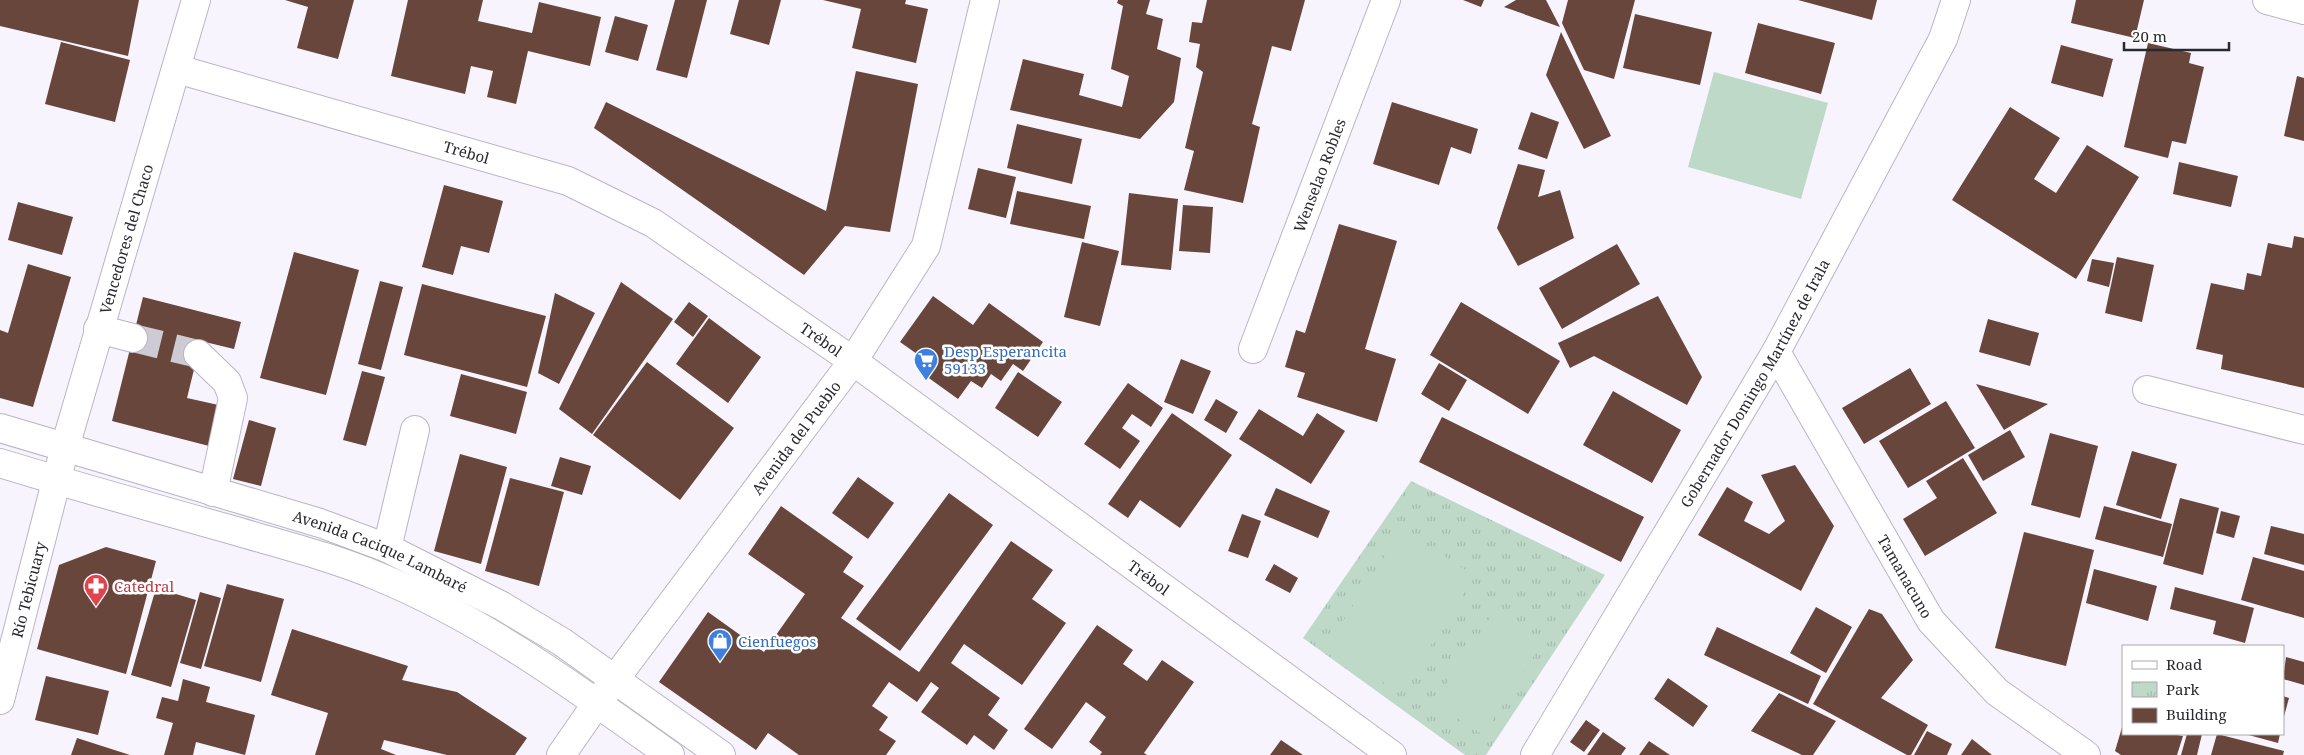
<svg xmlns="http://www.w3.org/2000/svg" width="2304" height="755" font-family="'Noto Serif',serif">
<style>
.park{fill:url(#park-tufts)}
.pitch{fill:#bfd9c9}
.building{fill:#69463c}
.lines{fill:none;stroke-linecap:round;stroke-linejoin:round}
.minor-tunnel{stroke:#cecbd5;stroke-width:28;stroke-dasharray:28 14;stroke-linecap:butt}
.minor-casing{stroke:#bab5c6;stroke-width:30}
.major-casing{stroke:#bab5c6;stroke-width:30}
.minor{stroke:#fff;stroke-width:28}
.major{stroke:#fff;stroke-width:28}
.labels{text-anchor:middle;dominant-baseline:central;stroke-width:5;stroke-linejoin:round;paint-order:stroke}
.street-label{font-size:15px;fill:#2a282f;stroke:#fff}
.shop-label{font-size:15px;fill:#366cbe;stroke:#fff;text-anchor:start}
.health-label{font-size:15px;fill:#be3a42;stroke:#fff;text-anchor:start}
</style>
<defs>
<pattern id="park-tufts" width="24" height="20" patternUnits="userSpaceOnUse" patternTransform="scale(1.25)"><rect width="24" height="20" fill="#bfd9c9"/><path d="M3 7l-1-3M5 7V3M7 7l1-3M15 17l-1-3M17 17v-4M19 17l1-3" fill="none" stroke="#a4baad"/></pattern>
</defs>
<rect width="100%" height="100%" fill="#f7f4fe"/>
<path class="park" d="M 1411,481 L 1605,575 L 1486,755 L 1465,755 L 1303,638 Z"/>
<path class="pitch" d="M 1714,72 L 1828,103 L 1801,199 L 1688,167 Z
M 1402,529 L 1475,576 L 1400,693 L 1327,646 Z
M 1495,610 L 1543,642 L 1483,735 L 1434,703 Z"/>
<path class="building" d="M 0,0 L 139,0 L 128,56 L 0,26 Z
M 285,0 L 354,0 L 338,59 L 297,48 L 308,7 Z
M 408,0 L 483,0 L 478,21 L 532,33 L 539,2 L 601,17 L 590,66 L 528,51 L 516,104 L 487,97 L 493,71 L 471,66 L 465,94 L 391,76 Z
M 675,0 L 707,0 L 687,78 L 656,70 Z
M 739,0 L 781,0 L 769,45 L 730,34 Z
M 823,0 L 906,0 L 905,4 L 928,9 L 916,63 L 852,48 L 861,9 Z
M 1118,0 L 1150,0 L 1146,14 L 1163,19 L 1157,49 L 1181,58 L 1174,102 L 1140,139 L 1010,110 L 1023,59 L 1084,74 L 1079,95 L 1122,107 L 1129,76 L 1111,69 L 1123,6 L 1117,3 Z
M 1207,0 L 1305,0 L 1291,51 L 1272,46 L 1252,124 L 1260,127 L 1243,203 L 1184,190 L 1194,151 L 1185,148 L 1203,72 L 1196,67 L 1200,44 L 1189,42 L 1192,22 L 1202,23 Z
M 1463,0 L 1484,0 L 1481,7 Z
M 1516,0 L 1546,0 L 1560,27 L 1504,7 Z
M 1568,0 L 1635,0 L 1614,79 L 1584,70 L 1562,23 Z
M 1798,0 L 1877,0 L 1872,20 Z
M 2076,0 L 2144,0 L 2135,38 L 2071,23 Z
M 1635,14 L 1712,32 L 1700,85 L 1623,68 Z
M 615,16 L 648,25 L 638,61 L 605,52 Z
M 1758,23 L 1835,43 L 1821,94 L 1745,73 Z
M 1561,32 L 1611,136 L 1584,149 L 1546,75 Z
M 61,42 L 130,60 L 115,122 L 45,104 Z
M 2148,43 L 2191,53 L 2189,63 L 2204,67 L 2186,144 L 2172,141 L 2168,158 L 2124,147 Z
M 2061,45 L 2113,59 L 2103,97 L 2051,83 Z
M 856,71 L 918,84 L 890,232 L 845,226 L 804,275 L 594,128 L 606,102 L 826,211 Z
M 2297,76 L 2304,78 L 2304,141 L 2284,136 Z
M 1392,102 L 1478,129 L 1471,154 L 1451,147 L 1439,185 L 1373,164 Z
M 2010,107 L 2060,138 L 2034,179 L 2056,193 L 2087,145 L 2139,177 L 2076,279 L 1952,200 Z
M 1531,112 L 1559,122 L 1547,159 L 1518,149 Z
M 1017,124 L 1082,139 L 1072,184 L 1007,168 Z
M 2179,162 L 2238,176 L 2231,207 L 2173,194 Z
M 1518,164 L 1545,170 L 1538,197 L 1560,190 L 1574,238 L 1518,266 L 1497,228 Z
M 978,168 L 1016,177 L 1006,218 L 968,209 Z
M 444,185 L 503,201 L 489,253 L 461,246 L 453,275 L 422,267 Z
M 1017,191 L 1091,206 L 1084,239 L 1010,224 Z
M 1129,193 L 1178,199 L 1171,270 L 1121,265 Z
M 18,202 L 73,217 L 62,255 L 8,240 Z
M 1183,205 L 1213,207 L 1210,253 L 1179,251 Z
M 1339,224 L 1397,241 L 1365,349 L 1396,359 L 1377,422 L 1297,397 L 1305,373 L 1285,367 L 1296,330 L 1305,333 Z
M 2294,236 L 2304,238 L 2304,388 L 2221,369 L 2223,355 L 2196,349 L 2211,283 L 2244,290 L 2247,273 L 2261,276 L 2268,243 L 2292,248 Z
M 1082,242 L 1119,251 L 1100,326 L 1064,317 Z
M 1617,244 L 1640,284 L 1562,329 L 1539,288 Z
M 294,252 L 359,270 L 326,395 L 260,378 Z
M 2117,257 L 2154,265 L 2142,322 L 2105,313 Z
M 2092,259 L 2114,263 L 2109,287 L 2087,281 Z
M 28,264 L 71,277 L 33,407 L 0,398 L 0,330 L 8,333 Z
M 380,281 L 403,287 L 381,370 L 358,364 Z
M 621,282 L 673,319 L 592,434 L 559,409 Z
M 422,284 L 546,316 L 527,387 L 404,355 Z
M 555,293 L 595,313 L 559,384 L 538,373 Z
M 933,296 L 973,325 L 989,303 L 1043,342 L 1023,371 L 1013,364 L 1001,381 L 991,374 L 982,388 L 971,381 L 958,399 L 926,376 L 934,366 L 900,342 Z
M 1658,296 L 1702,377 L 1687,405 L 1594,356 L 1570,368 L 1558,343 Z
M 143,297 L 241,322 L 234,349 L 201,341 L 187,398 L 223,406 L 213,447 L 112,421 Z
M 689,302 L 708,316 L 693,337 L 674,322 Z
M 1461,302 L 1560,361 L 1528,414 L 1430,355 Z
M 709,318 L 761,357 L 728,403 L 676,364 Z
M 1988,319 L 2039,333 L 2030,366 L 1979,352 Z
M 1181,359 L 1211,371 L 1193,414 L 1164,402 Z
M 647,362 L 734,428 L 680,500 L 593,435 Z
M 1439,363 L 1467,380 L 1449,411 L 1421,394 Z
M 1910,368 L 1931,404 L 1864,444 L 1842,408 Z
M 362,371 L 385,377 L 366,446 L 343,440 Z
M 1018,372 L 1062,402 L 1038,437 L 995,408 Z
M 461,374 L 527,392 L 516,434 L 450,416 Z
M 1128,383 L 1163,408 L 1151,427 L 1132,414 L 1122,428 L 1140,441 L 1120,469 L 1084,444 Z
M 1976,384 L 2048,404 L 2004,430 Z
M 1613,391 L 1681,430 L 1652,483 L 1583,445 Z
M 1216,399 L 1238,412 L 1226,433 L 1204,420 Z
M 1946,401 L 1975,448 L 1908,488 L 1879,441 Z
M 1259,409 L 1303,436 L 1317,413 L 1345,431 L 1311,484 L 1239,439 Z
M 1172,413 L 1232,455 L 1180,528 L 1140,500 L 1128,518 L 1108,504 Z
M 1442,417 L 1644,517 L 1621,562 L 1419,462 Z
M 249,420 L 276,428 L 261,486 L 233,479 Z
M 2010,430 L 2025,457 L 1983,481 L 1968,455 Z
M 2050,433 L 2098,446 L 2080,518 L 2031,505 Z
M 2132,451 L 2177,464 L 2161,519 L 2116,505 Z
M 460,454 L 507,467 L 481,564 L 434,551 Z
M 560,457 L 591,466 L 582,495 L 551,486 Z
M 1963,458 L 1997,513 L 1925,556 L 1903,519 L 1937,498 L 1926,481 Z
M 1795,465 L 1834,526 L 1801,591 L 1698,535 L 1727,487 L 1753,502 L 1744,521 L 1769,534 L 1785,521 L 1761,475 Z
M 858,477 L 894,503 L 868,539 L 832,513 Z
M 510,478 L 564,492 L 539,586 L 485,571 Z
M 1276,488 L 1330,511 L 1318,538 L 1264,515 Z
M 949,493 L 993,525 L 900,651 L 856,619 Z
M 2180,498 L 2219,508 L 2203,575 L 2163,564 Z
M 781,506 L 853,557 L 843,572 L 864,586 L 841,618 L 919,672 L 1011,541 L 1053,570 L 1032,599 L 1066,623 L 1022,685 L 964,644 L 951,663 L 1000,698 L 988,715 L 1008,730 L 994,750 L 974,735 L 967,745 L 921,712 L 939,688 L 931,682 L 917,702 L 889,682 L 872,706 L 888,717 L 879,730 L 896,741 L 886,755 L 799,755 L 768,733 L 756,750 L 659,682 L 708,612 L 764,652 L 805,594 L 748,554 Z
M 2104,506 L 2172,524 L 2163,557 L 2095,539 Z
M 2221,511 L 2240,516 L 2234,538 L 2216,533 Z
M 1242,514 L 1261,521 L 1248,558 L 1228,551 Z
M 2271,526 L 2304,534 L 2304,565 L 2264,554 Z
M 2024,532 L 2094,550 L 2066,666 L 1995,648 Z
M 106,547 L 156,561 L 126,674 L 37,649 L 59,565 Z
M 2253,557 L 2304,571 L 2304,618 L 2241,600 Z
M 1274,564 L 1298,578 L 1290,593 L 1265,580 Z
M 2094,569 L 2157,586 L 2148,621 L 2086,603 Z
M 227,584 L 284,599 L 261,682 L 204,666 Z
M 2175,587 L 2254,608 L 2245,643 L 2213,634 L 2216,621 L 2170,609 Z
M 156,588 L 196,600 L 171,687 L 131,675 Z
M 200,592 L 221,598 L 201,669 L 180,663 Z
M 1816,607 L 1852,627 L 1826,673 L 1790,653 Z
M 1869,609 L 1882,614 L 1913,660 L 1881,698 L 1928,725 L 1911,755 L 1907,755 L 1813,704 Z
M 1097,625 L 1133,650 L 1123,664 L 1147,681 L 1162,660 L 1194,682 L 1144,753 L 1147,755 L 1100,755 L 1102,752 L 1089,742 L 1106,717 L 1086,702 L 1052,749 L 1024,729 Z
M 1717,627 L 1821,676 L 1808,704 L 1704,655 Z
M 292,629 L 408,666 L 402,680 L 457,692 L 527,738 L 515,755 L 447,755 L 384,740 L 381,749 L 396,755 L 315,755 L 328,713 L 271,695 Z
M 2286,657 L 2304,662 L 2304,685 L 2283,679 Z
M 46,676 L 109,691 L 98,735 L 35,720 Z
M 1668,678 L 1708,706 L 1693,727 L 1654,699 Z
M 183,679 L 210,687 L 206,702 L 255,715 L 245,755 L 196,742 L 193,755 L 164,755 L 173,723 L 156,718 L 162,697 L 178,701 Z
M 1779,693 L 1836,721 L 1813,755 L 1802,755 L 1751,731 Z
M 2283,696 L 2289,698 L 2283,720 Z
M 1586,720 L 1600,730 L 1584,752 L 1570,742 Z
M 2123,724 L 2123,734 L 2171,734 L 2183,736 L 2177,755 L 2121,755 L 2115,751 Z
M 1927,731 L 1952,744 L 1947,755 L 1914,755 Z
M 1603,732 L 1626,748 L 1621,755 L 1587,755 Z
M 2187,734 L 2202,734 L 2197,755 L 2181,755 Z
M 2217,734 L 2284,751 L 2283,755 L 2211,755 Z
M 2245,734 L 2280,734 L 2278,743 Z
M 77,738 L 130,755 L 71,755 Z
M 1972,739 L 1992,755 L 1961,755 Z
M 1281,740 L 1303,755 L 1270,755 Z
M 1649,741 L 1670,755 L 1639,755 Z"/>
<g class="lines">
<path class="minor-tunnel" d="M 133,338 L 198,354"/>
<defs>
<g id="minor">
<path d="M 2267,0 L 2304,10"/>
<path id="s1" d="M 177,69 L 568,181 L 653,223 L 853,361 L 1392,755"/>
<path d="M 98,329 L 133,338"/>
<path id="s2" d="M 1253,349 L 1386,0"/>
<path id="s3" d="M 1776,352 L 1931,621 L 1997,692 L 2086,755"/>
<path d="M 198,354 L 227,382 L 233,398 L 213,492"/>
<path d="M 2147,390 L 2304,430"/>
<path d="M 387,548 L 415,430"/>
<path id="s4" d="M 0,700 L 65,447 L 196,0"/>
<path id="s5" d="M 561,755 L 597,703 L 853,361 L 926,246 L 985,0"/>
<path id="s6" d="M 1535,755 L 1776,352 L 1943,39 L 1956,0"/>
</g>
<g id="major">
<path id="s7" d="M 0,428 L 320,523 L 387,548 L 502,606 L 562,642 L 721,755"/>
<path d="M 0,463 C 78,487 157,509 236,531 C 283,545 332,557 377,576 C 484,620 576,688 670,755"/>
</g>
</defs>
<use href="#minor" class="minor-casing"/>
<use href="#major" class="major-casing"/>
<use href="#minor" class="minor"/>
<use href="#major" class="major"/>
</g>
<defs>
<symbol id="supermarket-pin" viewBox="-11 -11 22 30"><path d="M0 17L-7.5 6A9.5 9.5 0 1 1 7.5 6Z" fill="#3f7fe0" stroke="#fff"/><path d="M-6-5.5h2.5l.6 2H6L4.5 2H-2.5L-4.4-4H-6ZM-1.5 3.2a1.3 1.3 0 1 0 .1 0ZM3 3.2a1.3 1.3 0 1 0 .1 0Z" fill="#fff"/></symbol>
<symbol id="pharmacy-pin" viewBox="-11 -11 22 30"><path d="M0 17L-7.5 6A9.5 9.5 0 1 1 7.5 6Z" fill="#e0444e" stroke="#fff"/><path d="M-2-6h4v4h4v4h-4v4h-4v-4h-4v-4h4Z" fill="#fff"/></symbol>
<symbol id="shop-pin" viewBox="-11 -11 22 30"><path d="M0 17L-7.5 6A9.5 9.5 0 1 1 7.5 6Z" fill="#3f7fe0" stroke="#fff"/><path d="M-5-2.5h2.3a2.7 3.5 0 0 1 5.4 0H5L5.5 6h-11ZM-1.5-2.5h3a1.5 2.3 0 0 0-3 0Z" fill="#fff"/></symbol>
</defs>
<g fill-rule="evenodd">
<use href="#supermarket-pin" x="912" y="346" width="28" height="38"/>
<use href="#pharmacy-pin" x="82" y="572" width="28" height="38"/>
<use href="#shop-pin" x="706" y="627" width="28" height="38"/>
</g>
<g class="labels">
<g class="street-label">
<text stroke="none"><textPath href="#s1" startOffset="301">Trébol</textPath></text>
<text stroke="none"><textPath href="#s2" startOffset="186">Wenselao Robles</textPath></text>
<text stroke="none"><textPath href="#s4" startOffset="478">Vencedores del Chaco</textPath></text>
<text stroke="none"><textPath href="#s1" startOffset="706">Trébol</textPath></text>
<text stroke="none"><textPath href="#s6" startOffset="432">Gobernador Domingo Martínez de Irala</textPath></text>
<text stroke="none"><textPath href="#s5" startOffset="395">Avenida del Pueblo</textPath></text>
<text stroke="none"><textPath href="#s7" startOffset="400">Avenida Cacique Lambaré</textPath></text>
<text stroke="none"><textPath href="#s3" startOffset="259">Tamanacuno</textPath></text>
<text stroke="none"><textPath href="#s1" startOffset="1111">Trébol</textPath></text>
<text stroke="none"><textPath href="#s4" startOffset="114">Río Tebicuary</textPath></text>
</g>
<g class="shop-label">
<text x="944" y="351">Desp Esperancita<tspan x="944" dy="17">59133</tspan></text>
<text x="738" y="641">Cienfuegos</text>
</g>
<g class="health-label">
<text x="114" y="586">Catedral</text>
</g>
</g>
<rect x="2122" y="645" width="162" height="90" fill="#ffffff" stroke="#aaa9ac"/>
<rect x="2132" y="661" width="25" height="8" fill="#ffffff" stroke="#aaa9ac"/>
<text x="2166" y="670" font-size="15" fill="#2a282f">Road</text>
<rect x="2132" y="682" width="25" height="15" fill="url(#park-tufts)" stroke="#aaa9ac"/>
<text x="2166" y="695" font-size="15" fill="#2a282f">Park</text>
<rect x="2132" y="708" width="25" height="15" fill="#69463c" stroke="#aaa9ac"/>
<text x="2166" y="720" font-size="15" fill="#2a282f">Building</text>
<path d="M2124 42v8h105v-8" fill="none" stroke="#2a282f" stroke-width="2.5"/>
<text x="2132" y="42" font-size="15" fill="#2a282f" stroke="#ffffff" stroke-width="4" paint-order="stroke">20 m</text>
</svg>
